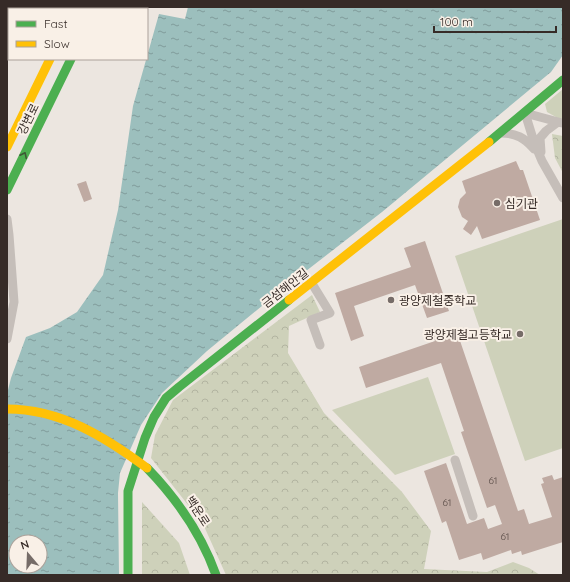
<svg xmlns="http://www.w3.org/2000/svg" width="570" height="582" font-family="Quicksand,'Noto Sans KR',sans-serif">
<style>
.forest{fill:url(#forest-crowns)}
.park{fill:#ced1ba}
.water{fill:url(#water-ripples);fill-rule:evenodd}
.building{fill:#bfaaa2}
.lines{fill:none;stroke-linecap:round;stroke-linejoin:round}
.street{stroke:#c5beb9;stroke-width:9}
.fast{stroke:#4caf50;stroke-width:9}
.slow{stroke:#ffc107;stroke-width:9}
.slow-bridge{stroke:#ffc107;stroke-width:9}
.oneway{stroke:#3e5935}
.poi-dot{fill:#766c68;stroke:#f9f0e7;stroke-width:1.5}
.labels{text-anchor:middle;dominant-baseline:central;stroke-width:4;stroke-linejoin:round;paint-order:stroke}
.number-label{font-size:10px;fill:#584b46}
.street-label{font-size:12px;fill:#362b27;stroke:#f9f0e7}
.poi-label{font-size:12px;fill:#362b27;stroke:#f9f0e7;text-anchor:start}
</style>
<defs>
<pattern id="forest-crowns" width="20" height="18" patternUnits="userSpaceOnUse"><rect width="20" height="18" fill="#ced1ba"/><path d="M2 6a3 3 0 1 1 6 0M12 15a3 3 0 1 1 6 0" fill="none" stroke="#b2b4a0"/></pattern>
<pattern id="water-ripples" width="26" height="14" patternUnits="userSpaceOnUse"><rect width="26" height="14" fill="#9cbfbd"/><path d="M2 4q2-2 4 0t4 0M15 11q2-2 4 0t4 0" fill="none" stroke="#809b9a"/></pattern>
</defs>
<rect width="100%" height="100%" fill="#ece6e0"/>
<path class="forest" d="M 552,134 L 563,136 L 563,173 L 555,158 Z
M 312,295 L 320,312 L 289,326 L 288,353 L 324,413 L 402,492 L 431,531 L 424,569 L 487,572 L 513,562 L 529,568 L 540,575 L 226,575 L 203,524 L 151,458 L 155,435 L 173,400 Z
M 142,502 L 179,543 L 190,575 L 142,575 Z"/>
<path class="park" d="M 563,89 L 563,121 L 547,112 L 545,104 Z
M 563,219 L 563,448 L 525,461 L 455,256 Z
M 428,377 L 455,454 L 395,475 L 332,410 Z"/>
<path class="water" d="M 188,7 L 563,7 L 563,55 L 551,72 L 382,212 L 279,292 L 207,351 L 162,393 L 141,425 L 120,473 L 118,493 L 119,575 L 7,575 L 7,394 L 11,378 L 26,337 L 50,328 L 77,312 L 103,275 L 118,210 L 133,106 L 159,14 L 185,19 ZM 16,542 L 40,542 L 40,566 L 16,566 Z"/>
<path class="building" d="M 516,161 L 520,170 L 523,170 L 540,220 L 482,239 L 477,226 L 471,235 L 463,229 L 468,221 L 462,217 L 458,207 L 460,199 L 466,193 L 462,181 Z
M 86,181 L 92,199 L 84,202 L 77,184 Z
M 425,241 L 449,311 L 427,318 L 415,285 L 354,306 L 364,336 L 351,341 L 335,293 L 411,267 L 404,248 Z
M 456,329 L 518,511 L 524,509 L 529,524 L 552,517 L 541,484 L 544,483 L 542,478 L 552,475 L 554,480 L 563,477 L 563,542 L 522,555 L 521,551 L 512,554 L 511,550 L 483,560 L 481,553 L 459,560 L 446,521 L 442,523 L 424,471 L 446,463 L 467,524 L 484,518 L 488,529 L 502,524 L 495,505 L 487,508 L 461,432 L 464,431 L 441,363 L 366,388 L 359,367 L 435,341 L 433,336 Z"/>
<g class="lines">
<path class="street" d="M 30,9 L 31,7
M 7,54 L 9,49
M 525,113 L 534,142 L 542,161 L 563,198
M 525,113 L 562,123
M 501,133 C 516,133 525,138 534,149
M 541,152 L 540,138 L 546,131 L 558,122
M 7,219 L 9,235 L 14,302 L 7,339
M 311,282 L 330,313 L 311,320 L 320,345
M 455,460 L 473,516"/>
<path class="fast" d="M 75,9 L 76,7
M 95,9 L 96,7
M 489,142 L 563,80
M 7,190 L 71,59
M 147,468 C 178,500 201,533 216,575
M 128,575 L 128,491 L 145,438 L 154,417 L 166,398 L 179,387 L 289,300"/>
<path class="slow" d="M 7,147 L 50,59
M 289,300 L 489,142"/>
<path class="slow-bridge" d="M 7,409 C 61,409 105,437 147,468"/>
</g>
<defs><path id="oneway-chevron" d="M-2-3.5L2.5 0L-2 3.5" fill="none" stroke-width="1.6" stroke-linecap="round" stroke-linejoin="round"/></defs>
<use class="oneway" href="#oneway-chevron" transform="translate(24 155) rotate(-64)"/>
<g class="poi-dot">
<circle cx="497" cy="203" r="4"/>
<circle cx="391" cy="300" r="4"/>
<circle cx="520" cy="334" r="4"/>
</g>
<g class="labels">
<g class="number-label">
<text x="493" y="480">61</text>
<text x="447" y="502">61</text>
<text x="505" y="536">61</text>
</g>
<g class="street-label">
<text transform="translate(28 119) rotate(-64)">강변로</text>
<text transform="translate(285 288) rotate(-38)">금섬해안길</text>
<text transform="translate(198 511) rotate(57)">백운로</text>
</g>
<g class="poi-label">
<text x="505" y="203">심기관</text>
<text x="399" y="300">광양제철중학교</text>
<text x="512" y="334" text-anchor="end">광양제철고등학교</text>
</g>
</g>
<rect width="570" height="582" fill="none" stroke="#362b27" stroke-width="16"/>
<rect x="8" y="8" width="140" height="52" fill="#f9f0e7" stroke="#aba19a"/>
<rect x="16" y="21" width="20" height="6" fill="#4caf50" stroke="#aba19a"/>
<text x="44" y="28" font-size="12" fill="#362b27">Fast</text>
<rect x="16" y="41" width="20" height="6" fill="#ffc107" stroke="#aba19a"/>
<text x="44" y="48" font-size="12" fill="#362b27">Slow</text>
<g transform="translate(28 554) rotate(341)"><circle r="19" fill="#f9f0e7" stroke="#aba19a"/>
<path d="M0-3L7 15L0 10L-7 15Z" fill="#766c68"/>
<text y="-6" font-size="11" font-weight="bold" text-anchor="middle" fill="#362b27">N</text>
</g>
<path d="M434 26v6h122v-6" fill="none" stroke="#362b27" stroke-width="2"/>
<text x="440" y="26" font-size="12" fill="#362b27" stroke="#f9f0e7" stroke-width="3" paint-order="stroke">100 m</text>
</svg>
